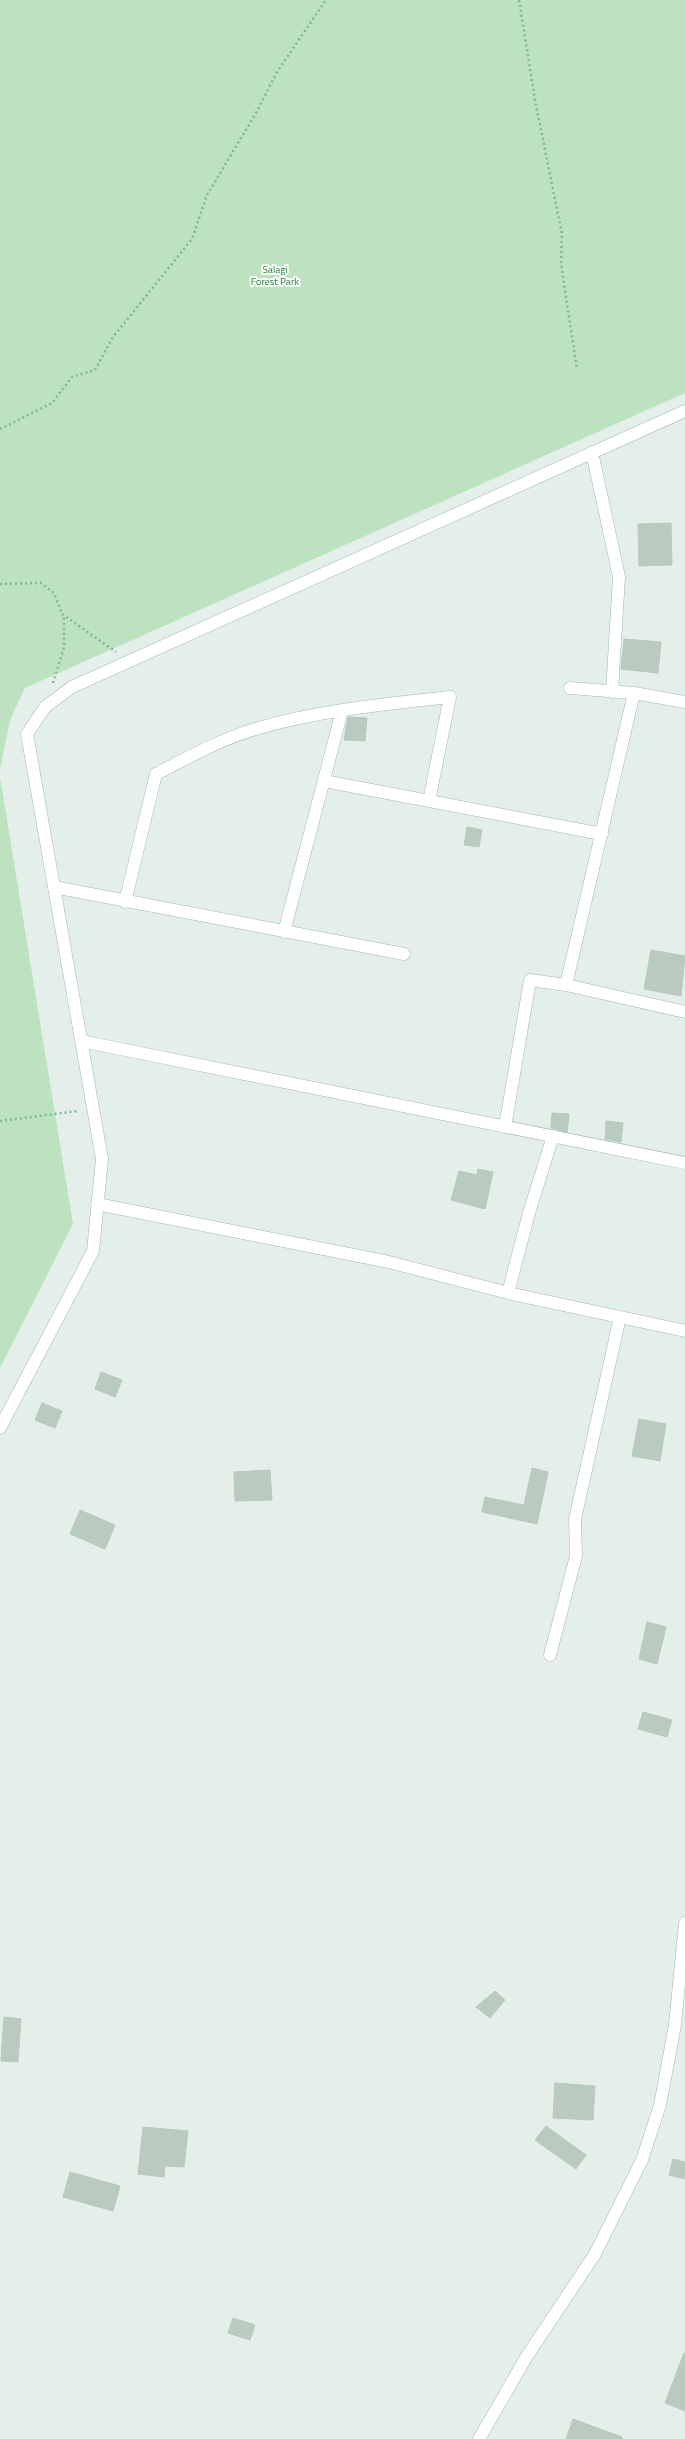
<svg xmlns="http://www.w3.org/2000/svg" width="685" height="2439" font-family="'Titillium Web',sans-serif">
<style>
.green{fill:#bce2c0}
.building{fill:#b9cac1;stroke:#b6c9bf}
.lines{fill:none;stroke-linecap:round;stroke-linejoin:round}
.minor-casing{stroke:#a6b8af;stroke-width:13}
.path{stroke:#82b59e;stroke-width:2.5;stroke-dasharray:2 3;stroke-linecap:butt}
.minor{stroke:#fff;stroke-width:12}
.labels{text-anchor:middle;dominant-baseline:central;stroke-width:4;stroke-linejoin:round;paint-order:stroke}
.park-label{font-size:10px;fill:#287e3d;stroke:#f6fbf7}
</style>
<rect width="100%" height="100%" fill="#e4efe9"/>
<path class="green" d="M 0,0 L 685,0 L 685,393 L 25,688 L 10,720 L 0,769 Z
M 0,777 L 73,1224 L 0,1368 Z"/>
<path class="building" d="M 671,523 L 672,565 L 639,566 L 638,524 Z
M 624,639 L 661,642 L 658,673 L 621,669 Z
M 348,717 L 367,718 L 365,741 L 344,740 Z
M 467,827 L 482,830 L 479,847 L 464,845 Z
M 651,950 L 685,956 L 681,996 L 644,989 Z
M 552,1113 L 569,1114 L 567,1132 L 551,1128 Z
M 606,1121 L 623,1123 L 621,1142 L 605,1139 Z
M 478,1169 L 493,1172 L 485,1209 L 451,1200 L 459,1171 L 477,1175 Z
M 101,1372 L 122,1380 L 115,1397 L 95,1389 Z
M 42,1403 L 62,1411 L 55,1428 L 35,1420 Z
M 639,1419 L 666,1424 L 660,1461 L 632,1456 Z
M 532,1468 L 548,1472 L 537,1524 L 482,1512 L 485,1497 L 524,1505 Z
M 270,1470 L 272,1500 L 235,1501 L 234,1472 Z
M 80,1510 L 115,1525 L 105,1549 L 70,1534 Z
M 647,1622 L 666,1627 L 657,1664 L 639,1659 Z
M 643,1712 L 672,1720 L 667,1737 L 638,1729 Z
M 495,1991 L 505,2000 L 490,2018 L 476,2007 Z
M 4,2017 L 21,2019 L 18,2062 L 1,2061 Z
M 555,2083 L 595,2086 L 593,2120 L 553,2118 Z
M 546,2126 L 586,2155 L 576,2169 L 535,2140 Z
M 143,2127 L 188,2131 L 184,2167 L 165,2166 L 164,2177 L 138,2174 Z
M 673,2159 L 685,2162 L 685,2179 L 669,2175 Z
M 70,2172 L 120,2186 L 113,2211 L 63,2197 Z
M 233,2318 L 255,2325 L 250,2340 L 228,2333 Z
M 684,2353 L 685,2353 L 685,2411 L 665,2403 Z
M 573,2419 L 622,2437 L 622,2439 L 566,2439 Z"/>
<g class="lines">
<defs>
<path id="minor" d="M 592,452 L 619,577 L 612,692
M 570,688 L 634,693 L 685,702
M 324,781 L 602,834
M 54,887 L 404,954
M 125,902 L 156,774 C 189,757 223,738 259,728 C 321,710 386,704 450,697 L 429,801
M 284,932 L 342,711
M 566,985 L 634,693
M 81,1041 L 685,1163
M 505,1127 L 530,980 L 566,985 L 685,1012
M 97,1204 L 389,1262 L 508,1293 L 685,1331
M 508,1293 L 529,1213 L 553,1136
M 0,1428 L 93,1251 L 102,1159 L 27,734 L 45,707 L 72,687 L 685,411
M 550,1655 L 576,1556 L 575,1519 L 620,1317
M 479,2439 L 527,2356 L 595,2254 L 642,2160 L 660,2105 L 675,2025 L 685,1923"/>
</defs>
<use href="#minor" class="minor-casing"/>
<path class="path" d="M 519,0 L 535,100 L 562,234 L 561,264 L 577,369
M 0,429 L 52,403 L 72,377 L 95,370 L 113,337 L 192,239 L 207,195 L 256,113 L 277,72 L 326,0
M 0,584 L 41,583 L 54,593 L 62,614 L 116,652
M 53,683 L 64,647 L 64,616
M 0,1121 L 78,1111"/>
<use href="#minor" class="minor"/>
</g>
<g class="labels">
<g class="park-label">
<text x="275" y="269">Salagi<tspan x="275" dy="12">Forest Park</tspan></text>
</g>
</g>
</svg>
